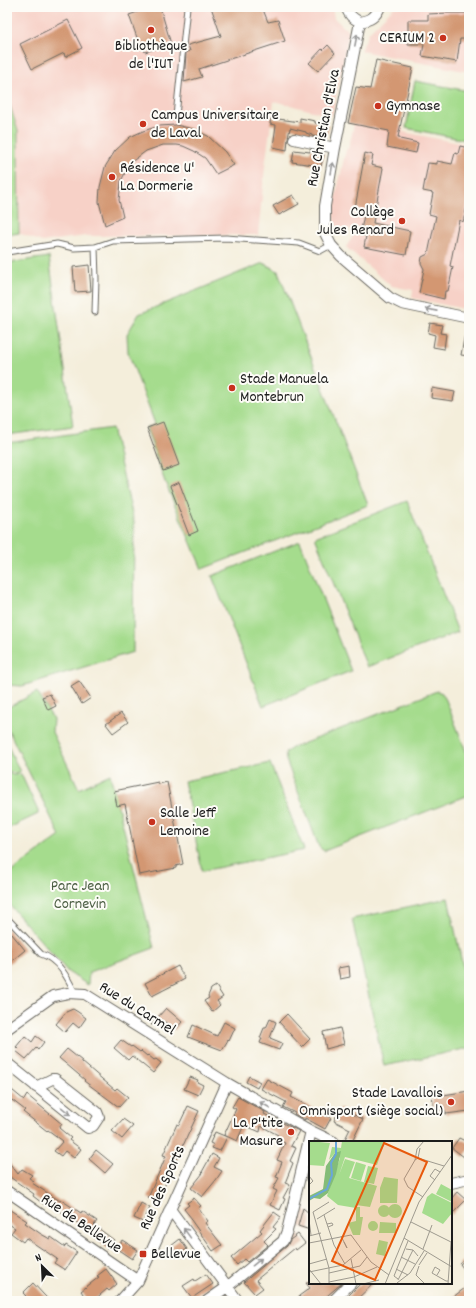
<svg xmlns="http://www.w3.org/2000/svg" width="476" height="1308" font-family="Dekko,sans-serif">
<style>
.built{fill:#f7d1c7}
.green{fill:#a5dc8d;stroke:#607c54}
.building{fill:#d39772}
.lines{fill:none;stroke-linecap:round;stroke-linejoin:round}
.lane-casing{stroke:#68665f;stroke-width:7}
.street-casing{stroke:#68665f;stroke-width:12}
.lane{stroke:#fff;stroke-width:5}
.street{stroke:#fff;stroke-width:10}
.oneway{stroke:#999}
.poi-dot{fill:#c8321e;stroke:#fdfcf7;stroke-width:1.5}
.labels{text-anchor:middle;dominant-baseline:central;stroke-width:4;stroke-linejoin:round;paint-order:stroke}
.poi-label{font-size:16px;fill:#1c1c1c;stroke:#fdfcf7;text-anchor:start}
.street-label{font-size:16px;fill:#1c1c1c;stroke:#fdfcf7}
.park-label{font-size:16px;fill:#4c5f44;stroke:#fdfcf7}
.inset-river{fill:none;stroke:#69a6da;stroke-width:2}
.inset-road{fill:none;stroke:#9e9a8f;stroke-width:1}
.view{fill:#e8590c;fill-opacity:0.15;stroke:#e8590c;stroke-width:2}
.inset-edge{fill:none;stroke:#1c1c1c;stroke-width:2}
</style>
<rect width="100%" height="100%" fill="#fdfcf7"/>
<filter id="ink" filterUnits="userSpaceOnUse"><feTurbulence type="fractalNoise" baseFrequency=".025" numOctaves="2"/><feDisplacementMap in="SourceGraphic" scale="8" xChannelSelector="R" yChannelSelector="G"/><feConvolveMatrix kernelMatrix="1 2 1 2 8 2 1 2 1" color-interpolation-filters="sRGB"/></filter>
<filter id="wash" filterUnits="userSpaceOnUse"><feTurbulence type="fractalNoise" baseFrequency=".012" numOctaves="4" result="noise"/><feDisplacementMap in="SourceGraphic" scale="16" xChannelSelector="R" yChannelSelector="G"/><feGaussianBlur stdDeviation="0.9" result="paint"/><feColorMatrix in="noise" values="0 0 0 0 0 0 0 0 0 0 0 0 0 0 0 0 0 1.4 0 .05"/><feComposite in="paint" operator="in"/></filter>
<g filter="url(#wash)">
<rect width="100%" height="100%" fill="#f4eedb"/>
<path class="built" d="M 7,7 L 332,7 L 334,18 L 349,32 L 332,116 L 274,101 L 265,166 L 258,235 L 85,236 L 42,242 L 19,233 L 18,131 L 7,96 Z
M 394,7 L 469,7 L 469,72 L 361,51 L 369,32 Z
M 354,124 L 382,130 L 384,124 L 403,127 L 403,132 L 469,145 L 469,310 L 412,298 L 413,290 L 391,286 L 346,247 L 355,233 L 349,228 L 338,234 L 333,215 L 335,199 L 346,150 L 349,147 Z"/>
<path class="green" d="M 415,81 L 469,91 L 469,125 L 466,140 L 406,128 Z
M 7,96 L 18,131 L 19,233 L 7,235 Z
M 49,257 L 73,426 L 7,435 L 7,263 Z
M 263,263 L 278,271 L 368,505 L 202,569 L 165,482 L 146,428 L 155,424 L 128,352 L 127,334 L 139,314 Z
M 112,428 L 134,522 L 133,652 L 22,686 L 7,685 L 7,443 Z
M 407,501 L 458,632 L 367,667 L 315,537 Z
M 300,541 L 351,671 L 263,706 L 212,576 Z
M 437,691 L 442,693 L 446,700 L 469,759 L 469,795 L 324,851 L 319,847 L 286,760 L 285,753 L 292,748 Z
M 37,692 L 53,719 L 52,732 L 79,789 L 110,774 L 154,948 L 89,972 L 88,985 L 68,972 L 7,902 L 7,875 L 60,836 L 7,727 L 7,708 Z
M 7,744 L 20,772 L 15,773 L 7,771 Z
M 270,763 L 304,850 L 202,871 L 184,781 Z
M 7,773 L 14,775 L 21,774 L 38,811 L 38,814 L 7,829 Z
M 448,898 L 469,995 L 469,1048 L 384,1066 L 352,919 Z"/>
<g id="blocks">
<path class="building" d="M 143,7 L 160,7 L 171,44 L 145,52 L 144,49 L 141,49 L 129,15 L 143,10 Z
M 211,7 L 262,7 L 268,22 L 278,20 L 285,41 L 199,69 L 202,77 L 184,82 L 186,52 L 190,51 L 188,45 L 221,36 Z
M 448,13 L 469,13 L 469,39 L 460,39 L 457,62 L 422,56 L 424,44 L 408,44 L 408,20 L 428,20 L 428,14 Z
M 68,20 L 82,48 L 65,57 L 64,53 L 32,69 L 20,44 Z
M 328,45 L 335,53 L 318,71 L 309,63 L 322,49 L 323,50 Z
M 376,60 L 413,68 L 398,137 L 400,137 L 400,139 L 418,143 L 416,153 L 387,147 L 389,131 L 348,123 L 356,87 L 370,89 Z
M 271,118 L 300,122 L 300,118 L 315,121 L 315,123 L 329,126 L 326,138 L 312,136 L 312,135 L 306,133 L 306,132 L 290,128 L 288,138 L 287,150 L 273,147 L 276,125 L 270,124 Z
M 176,125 L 193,129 L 208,136 L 225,152 L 234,165 L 216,174 L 205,158 L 194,151 L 183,146 L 177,145 L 163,145 L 146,151 L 130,163 L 121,181 L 119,200 L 123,217 L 105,225 L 99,202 L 100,187 L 105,167 L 115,151 L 130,137 L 143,131 L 159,126 Z
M 460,146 L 469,148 L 469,198 L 463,222 L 459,220 L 450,266 L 453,267 L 448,291 L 445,291 L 444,299 L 419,293 L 424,269 L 421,263 L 422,257 L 428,254 L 436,216 L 429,214 L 433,193 L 423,191 L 428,163 L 437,164 L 437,161 L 452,164 L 455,153 L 458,154 Z
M 311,149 L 315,150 L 314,152 L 324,154 L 321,166 L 292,162 L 294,150 L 310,152 Z
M 365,153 L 373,155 L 371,165 L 383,168 L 373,223 L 410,231 L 406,255 L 364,247 L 366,236 L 360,235 L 365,210 L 355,208 Z
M 293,195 L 299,204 L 279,215 L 273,206 Z
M 89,265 L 91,291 L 75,292 L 73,267 Z
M 430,323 L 442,325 L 440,333 L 446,334 L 444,349 L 433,347 L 435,335 L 428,333 Z
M 465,333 L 469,333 L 469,356 L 461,355 Z
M 432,388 L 455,392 L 453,401 L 431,398 Z
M 163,422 L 179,465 L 163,471 L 147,428 Z
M 179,482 L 198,531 L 189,535 L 170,486 Z
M 79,681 L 91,698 L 82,704 L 71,686 Z
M 50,694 L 56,706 L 48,710 L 42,697 Z
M 121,713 L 128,722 L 113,733 L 106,724 Z
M 158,782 L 159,784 L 167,782 L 183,864 L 176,866 L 176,868 L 139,875 L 125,804 L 117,806 L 114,791 Z
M 7,928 L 25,950 L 7,965 Z
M 178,966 L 185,979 L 152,996 L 145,983 Z
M 349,966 L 350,977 L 340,979 L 338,968 Z
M 216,986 L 223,997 L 217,1001 L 220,1005 L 212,1012 L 204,1001 L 209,998 L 208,996 L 211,989 Z
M 166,1008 L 182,1022 L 175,1030 L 165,1022 L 151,1025 Z
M 73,1009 L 78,1012 L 86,1018 L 79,1028 L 73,1023 L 65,1032 L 56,1024 L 66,1012 Z
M 287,1014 L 310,1039 L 302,1047 L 279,1022 Z
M 270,1019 L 276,1022 L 270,1038 L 282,1043 L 279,1050 L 260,1043 L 262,1038 L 260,1038 L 264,1028 L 266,1028 Z
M 224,1022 L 235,1028 L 229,1041 L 228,1040 L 222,1050 L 188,1037 L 193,1025 L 217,1036 Z
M 340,1028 L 344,1044 L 326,1049 L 323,1032 Z
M 25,1036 L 32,1042 L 36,1036 L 44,1042 L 38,1050 L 36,1048 L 26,1059 L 16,1051 L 18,1049 L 16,1047 Z
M 121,1040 L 131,1047 L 132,1046 L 140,1052 L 141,1051 L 147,1056 L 148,1055 L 154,1060 L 156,1059 L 161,1063 L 153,1073 L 132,1056 L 128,1060 L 114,1048 Z
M 67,1049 L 82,1061 L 82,1062 L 115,1090 L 117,1088 L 128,1097 L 119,1107 L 84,1081 L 85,1080 L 59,1058 Z
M 249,1076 L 260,1082 L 257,1088 L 246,1082 Z
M 190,1077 L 198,1080 L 197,1082 L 203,1085 L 198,1095 L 184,1089 Z
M 267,1079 L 293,1093 L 291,1097 L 331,1118 L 325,1129 L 305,1118 L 305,1120 L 294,1114 L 295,1113 L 283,1107 L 286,1102 L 261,1089 Z
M 7,1086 L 24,1100 L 27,1095 L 62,1124 L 59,1128 L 71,1138 L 69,1140 L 81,1149 L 74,1158 L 65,1151 L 61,1156 L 54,1151 L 63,1141 L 48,1130 L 47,1131 L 23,1112 L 25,1110 L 12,1100 L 7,1106 Z
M 469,1091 L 469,1111 L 446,1114 L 445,1110 L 434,1111 L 432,1095 L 443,1093 L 443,1095 Z
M 238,1097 L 265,1112 L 264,1114 L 299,1131 L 291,1146 L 296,1148 L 290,1161 L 293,1163 L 285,1183 L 290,1185 L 283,1198 L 285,1199 L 280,1210 L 270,1205 L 277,1191 L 273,1189 L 279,1178 L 276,1177 L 282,1162 L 277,1160 L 285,1143 L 276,1139 L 278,1135 L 261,1126 L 260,1132 L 244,1125 L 237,1141 L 224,1135 L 236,1109 L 232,1107 Z
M 188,1106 L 199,1111 L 157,1202 L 148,1198 L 166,1156 L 163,1155 L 177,1124 L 179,1125 Z
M 340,1108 L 363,1119 L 352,1142 L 345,1139 L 350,1129 L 334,1121 Z
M 123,1119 L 133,1126 L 122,1139 L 112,1131 Z
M 215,1132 L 227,1137 L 220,1151 L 212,1148 L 214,1145 L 210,1143 Z
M 459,1138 L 469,1143 L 469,1150 L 464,1157 L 452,1148 Z
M 96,1150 L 113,1164 L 105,1173 L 89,1159 Z
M 212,1154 L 219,1158 L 214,1167 L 222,1171 L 216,1180 L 202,1197 L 191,1188 L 203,1173 L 202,1172 Z
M 7,1160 L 18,1174 L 22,1169 L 32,1175 L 29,1178 L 34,1181 L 32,1183 L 60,1201 L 61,1200 L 81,1213 L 82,1211 L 97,1221 L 94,1225 L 114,1240 L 111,1245 L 107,1248 L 95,1238 L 97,1236 L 48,1203 L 46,1206 L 33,1196 L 34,1194 L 7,1175 Z
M 457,1192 L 466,1200 L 451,1215 L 451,1199 Z
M 194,1198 L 201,1206 L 198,1208 L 208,1221 L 205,1223 L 222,1245 L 213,1251 L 191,1220 L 192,1219 L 184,1209 L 189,1205 L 187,1203 Z
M 141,1203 L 150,1208 L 143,1222 L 134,1218 Z
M 7,1208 L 27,1221 L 25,1223 L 41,1234 L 50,1239 L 51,1237 L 65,1247 L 66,1245 L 77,1252 L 65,1270 L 54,1263 L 57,1259 L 26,1238 L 23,1242 L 11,1233 L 15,1228 L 7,1223 Z
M 303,1208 L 310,1214 L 310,1230 L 298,1226 Z
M 274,1212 L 281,1217 L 273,1227 L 276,1229 L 264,1241 L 268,1245 L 247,1262 L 244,1259 L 237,1265 L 231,1258 L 262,1232 L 260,1230 Z
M 298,1234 L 305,1243 L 296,1250 L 295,1248 L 256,1280 L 263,1288 L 255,1294 L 244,1282 L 287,1246 L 290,1240 Z
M 180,1239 L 187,1249 L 178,1255 L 171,1246 Z
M 122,1240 L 138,1250 L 132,1259 L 117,1249 Z
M 469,1257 L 469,1276 L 460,1264 Z
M 106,1269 L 117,1284 L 109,1291 L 107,1289 L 93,1301 L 88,1301 L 81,1291 L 99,1277 L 97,1276 Z
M 206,1274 L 213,1284 L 192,1298 L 183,1286 L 194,1279 L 195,1281 Z
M 33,1283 L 43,1294 L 50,1301 L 20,1301 L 26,1296 L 23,1293 Z
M 306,1283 L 342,1283 L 321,1301 L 302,1301 L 299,1296 L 310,1288 Z
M 361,1283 L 374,1283 L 355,1301 L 343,1301 Z
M 469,1285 L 469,1301 L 456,1301 L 453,1297 Z"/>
</g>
</g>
<g filter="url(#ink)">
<use href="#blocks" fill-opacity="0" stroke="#68665f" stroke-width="1"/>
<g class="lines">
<defs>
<path id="lane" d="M 176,116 L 187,7
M 95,247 L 96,279 L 95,312
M 7,252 L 57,244 L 74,248 L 95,247 L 113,241 L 226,238 L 299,243 L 320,251 L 331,245
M 7,918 L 41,954 C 58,959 68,978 75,993"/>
<path id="street" d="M 346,7 C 349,15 352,18 360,22 C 370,20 375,18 380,7
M 360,22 L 335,148 L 325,206 L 325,233 L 331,245 L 341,256 L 390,298 L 402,304 L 469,318
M 294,139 L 335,148
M 7,1029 L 53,996 L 68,993 L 85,994 L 227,1083 L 311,1131 L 334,1142
M 7,1063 L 88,1128 L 93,1126 L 99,1117 L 97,1112 L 55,1079 L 52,1079 L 36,1087
M 451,1183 L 469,1179
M 7,1191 L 138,1281
M 170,1209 L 238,1301
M 120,1301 L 138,1281 L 227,1083
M 207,1301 L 227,1287 L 283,1241 L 287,1231 L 311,1131
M 333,1301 L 351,1283"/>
</defs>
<use href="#lane" class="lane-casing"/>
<use href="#street" class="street-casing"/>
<use href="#lane" class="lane"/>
<use href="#street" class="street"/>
</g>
<defs><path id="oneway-shaft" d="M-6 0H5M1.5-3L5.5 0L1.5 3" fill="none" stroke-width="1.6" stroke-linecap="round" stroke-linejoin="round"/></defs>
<g class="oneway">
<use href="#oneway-shaft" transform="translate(356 40) rotate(-79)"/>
<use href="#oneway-shaft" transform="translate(332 168) rotate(-81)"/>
<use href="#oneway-shaft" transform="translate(431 310) rotate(-169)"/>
<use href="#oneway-shaft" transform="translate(265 1105) rotate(-150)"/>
<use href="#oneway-shaft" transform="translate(66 1111) rotate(39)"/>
<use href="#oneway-shaft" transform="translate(187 1233) rotate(-126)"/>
<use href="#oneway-shaft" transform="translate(257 1262) rotate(-39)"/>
</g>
</g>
<g class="poi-dot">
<circle cx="151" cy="30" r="4"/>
<circle cx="443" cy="38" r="4"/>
<circle cx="378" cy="106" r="4"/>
<circle cx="143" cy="124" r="4"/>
<circle cx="112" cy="177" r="4"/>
<circle cx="402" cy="221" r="4"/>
<circle cx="232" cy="388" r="4"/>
<circle cx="152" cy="822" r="4"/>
<circle cx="451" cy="1102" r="4"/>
<circle cx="291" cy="1132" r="4"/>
<rect x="139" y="1250" width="8" height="8" rx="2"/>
</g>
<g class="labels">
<g class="poi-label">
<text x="435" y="38" text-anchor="end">CERIUM 2</text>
<text x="151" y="46" text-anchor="middle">Bibliothèque<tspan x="151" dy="18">de l'IUT</tspan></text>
<text x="386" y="106">Gymnase</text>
<text x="151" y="115">Campus Universitaire<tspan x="151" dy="18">de Laval</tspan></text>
<text x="120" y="168">Résidence U'<tspan x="120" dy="18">La Dormerie</tspan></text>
<text x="394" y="212" text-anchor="end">Collège<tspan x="394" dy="18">Jules Renard</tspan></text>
<text x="240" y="379">Stade Manuela<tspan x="240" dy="18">Montebrun</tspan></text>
<text x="160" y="813">Salle Jeff<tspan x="160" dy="18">Lemoine</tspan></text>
<text x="443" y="1093" text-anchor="end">Stade Lavallois<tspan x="443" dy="18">Omnisport (siège social)</tspan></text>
<text x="283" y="1123" text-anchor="end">La P'tite<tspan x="283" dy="18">Masure</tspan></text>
<text x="151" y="1254">Bellevue</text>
</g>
<g class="street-label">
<text transform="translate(324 128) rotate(-79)">Rue Christian d'Elva</text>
<text transform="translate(137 1009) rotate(32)">Rue du Carmel</text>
<text transform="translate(163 1188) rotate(-66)">Rue des Sports</text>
<text transform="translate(81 1224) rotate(34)">Rue de Bellevue</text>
</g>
<g class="park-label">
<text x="80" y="886">Parc Jean<tspan x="80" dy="18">Cornevin</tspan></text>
</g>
</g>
<g transform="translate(309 1141)">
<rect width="143" height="143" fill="#f4eedb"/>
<path d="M 0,0 L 21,2 L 15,25 L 0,24 ZM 33,0 L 76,0 L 68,24 L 36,16 L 30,34 L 36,18 L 46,21 L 40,37 L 68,45 L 61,66 L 47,64 L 47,66 L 51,66 L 51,76 L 54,76 L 51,94 L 44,94 L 39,82 L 47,80 L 47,67 L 29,64 L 18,55 L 31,17 L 26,12 L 20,19 L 23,6 L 32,7 ZM 47,21 L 57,24 L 52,40 L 42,37 ZM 59,25 L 69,27 L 65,43 L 55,41 ZM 75,36 L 89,38 L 88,62 L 71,62 L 71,47 ZM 132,43 L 143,49 L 143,61 L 127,53 ZM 123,52 L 143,62 L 143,72 L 134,83 L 113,72 L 118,56 ZM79 70a7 7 0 1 1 14 0a7 7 0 1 1-14 0ZM69 70a6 6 0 1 1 12 0a6 6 0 1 1-12 0ZM59 85a5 5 0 1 1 10 0a5 5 0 1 1-10 0ZM 71,81 L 87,82 L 87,92 L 70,92 ZM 70,99 L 79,101 L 76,115 L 67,113 Z" fill="#a5dc8d"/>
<path d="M 32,10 L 27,33 L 19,52 L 11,58 L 5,57 L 0,60 L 0,55 L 14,48 L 17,25 L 26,12 Z" fill="#84bc78"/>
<path class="inset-river" d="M 0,58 L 18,48 L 23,34 L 22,22 L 27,13 L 27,0"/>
<path class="inset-road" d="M 111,7 L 109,17 L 106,19 L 108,8 L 115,0M 109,17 L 135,25M 106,19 L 95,38 L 99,46 L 114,56M 0,35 L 4,40 L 0,44M 126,39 L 121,35 L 126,28 L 131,31M 15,74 L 25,104 L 36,123M 8,78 L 26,67M 0,79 L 2,94M 102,81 L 142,101 L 139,143M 18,83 L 23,82 L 24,84 L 19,86M 0,95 L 12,92M 32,95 L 38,107 L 35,101M 95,97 L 143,126M 0,102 L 42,94 L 62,121 L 80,134M 97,108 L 104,109 L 109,115M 114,108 L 123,84M 92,116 L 106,123M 42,118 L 47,143M 0,123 L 18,118M 110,124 L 118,112M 110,125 L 107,134 L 116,143M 0,128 L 12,143M 87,128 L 99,134M 0,131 L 34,124 L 52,109M 20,132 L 51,125 L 58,116M 128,134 L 131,129 L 126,126 L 123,132 L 137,140 L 139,140M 89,138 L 85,135 L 99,100M 89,139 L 104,109M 20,141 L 45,136 L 68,126M 88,142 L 101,132 L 115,110M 20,143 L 20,127 L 4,71 L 20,61M 54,143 L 70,139M 76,143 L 110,61 L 143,14"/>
<path class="view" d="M 75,2 L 118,21 L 66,139 L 23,120 Z"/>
<rect width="143" height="143" class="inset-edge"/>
</g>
<rect width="476" height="1308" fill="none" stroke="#fdfcf7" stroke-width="24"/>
<g transform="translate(42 1266) rotate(336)" stroke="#fdfcf7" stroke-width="3" paint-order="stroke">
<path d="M0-3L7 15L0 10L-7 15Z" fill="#1c1c1c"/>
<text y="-6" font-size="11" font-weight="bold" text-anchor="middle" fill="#1c1c1c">N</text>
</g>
</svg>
